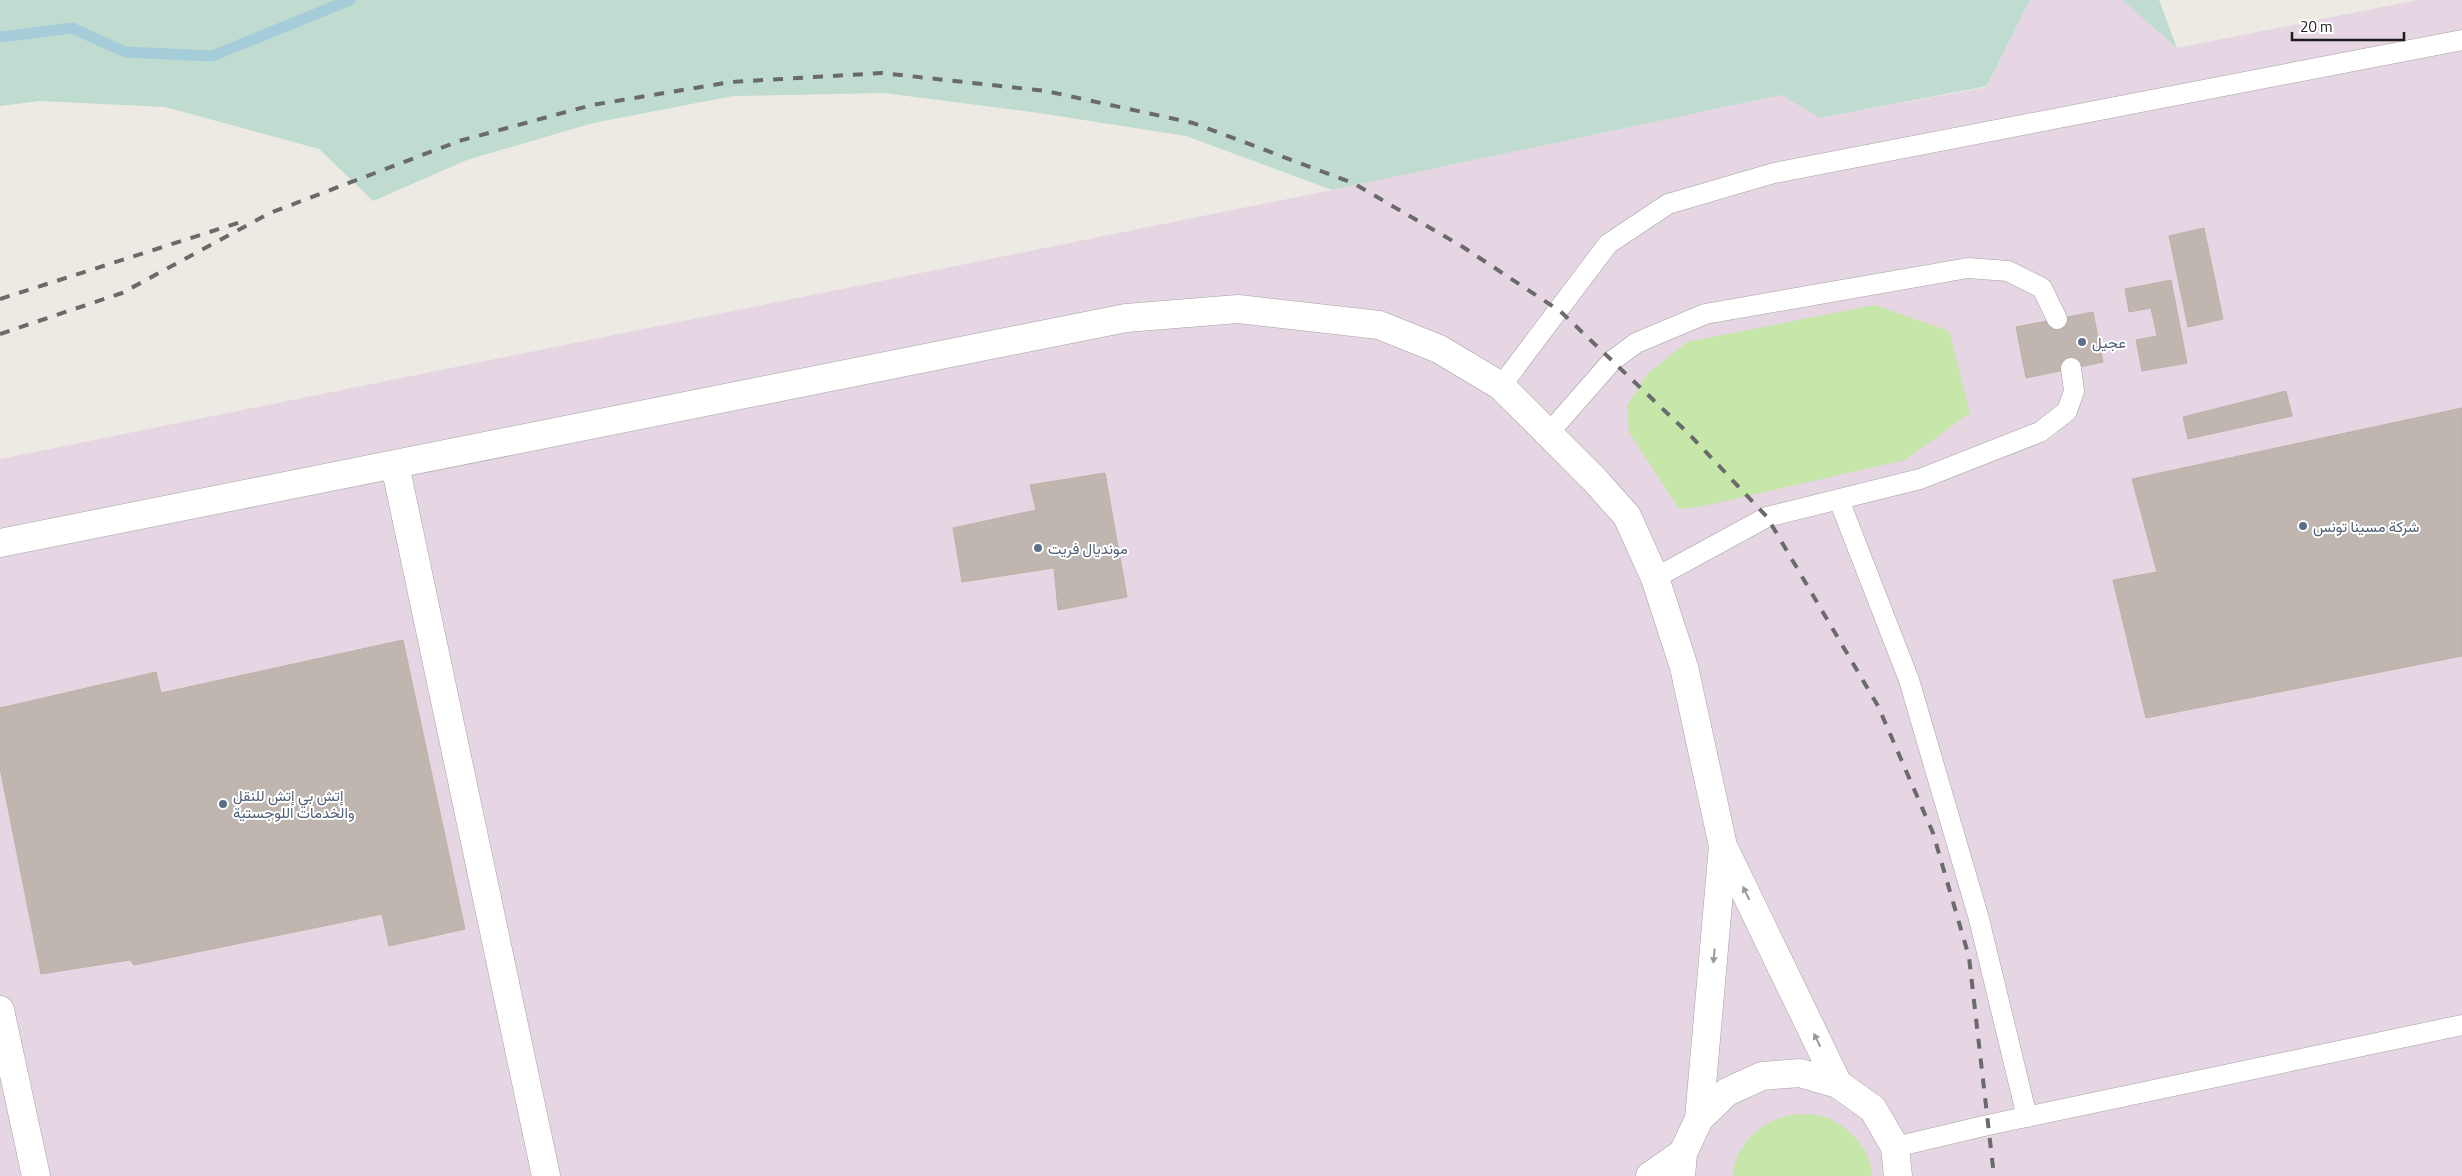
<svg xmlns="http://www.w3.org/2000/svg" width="2462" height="1176" font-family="'Titillium Web',Vazirmatn,sans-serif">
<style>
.industrial{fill:#e6d5e3}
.grass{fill:#c6e6aa}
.wetland{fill:#c0dbcf}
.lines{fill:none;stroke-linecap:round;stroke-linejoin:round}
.stream{stroke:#a5ccd9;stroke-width:11}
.building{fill:#beb6af;stroke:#beb1a6}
.lane-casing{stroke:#a3a3a3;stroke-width:21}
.street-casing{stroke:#a3a3a3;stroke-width:29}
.lane{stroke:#fff;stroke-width:20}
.street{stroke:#fff;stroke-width:28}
.rail{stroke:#6a6a6a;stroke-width:4;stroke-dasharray:10 10;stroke-linecap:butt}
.oneway{fill:#999}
.service-dot{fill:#5c6f8a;stroke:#fff;stroke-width:2}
.labels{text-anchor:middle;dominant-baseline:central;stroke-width:4;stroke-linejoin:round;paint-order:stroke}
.service-label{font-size:15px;fill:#4e5e75;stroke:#fff;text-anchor:start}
</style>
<rect width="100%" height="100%" fill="#edeae3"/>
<path class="industrial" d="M 2030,0 L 2122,0 L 2177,48 L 2418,0 L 2462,0 L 2462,1176 L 0,1176 L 0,459 L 1332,190 L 1781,95 L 1820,118 L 1987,87 Z"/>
<path class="grass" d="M 1875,305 L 1949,331 L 1970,413 L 1905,460 L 1699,507 L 1679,509 L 1629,432 L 1627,406 L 1647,374 L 1687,342 Z
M 1789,1115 C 1797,1115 1807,1113 1816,1115 C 1843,1119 1872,1148 1872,1176 L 1733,1176 C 1733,1157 1748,1136 1763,1126 C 1770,1121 1781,1118 1789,1115 Z"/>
<path class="wetland" d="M 0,0 L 2030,0 L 1987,86 L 1820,118 L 1781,95 L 1332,190 L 1186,136 L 1039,113 L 884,93 L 733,96 L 593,123 L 467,160 L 373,201 L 319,149 L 165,107 L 40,101 L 0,106 Z
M 2122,0 L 2159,0 L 2177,48 Z"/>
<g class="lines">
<path class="stream" d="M 0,37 L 72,28 L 125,52 L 212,56 L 350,0"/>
</g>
<path class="building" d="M 2204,228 L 2223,319 L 2188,327 L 2169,236 Z
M 2171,280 L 2187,363 L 2142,371 L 2136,340 L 2157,336 L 2151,308 L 2129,312 L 2125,289 Z
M 2093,312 L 2103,362 L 2026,378 L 2016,327 Z
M 2286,391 L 2292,416 L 2188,439 L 2183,417 Z
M 2462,408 L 2462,656 L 2146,718 L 2113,580 L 2157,572 L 2132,479 Z
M 1105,473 L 1127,597 L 1058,610 L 1054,568 L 962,582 L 953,528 L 1036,510 L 1030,485 Z
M 403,640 L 465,929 L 389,946 L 382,914 L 134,965 L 130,960 L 41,974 L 0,768 L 0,708 L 156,672 L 161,693 Z"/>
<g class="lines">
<defs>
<path id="lane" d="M 1501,386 L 1608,244 L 1668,204 L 1774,173 L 2462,40
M 1548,434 L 1612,361 L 1636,343 L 1705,314 L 1968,268 L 2008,271 L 2042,288 L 2057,319
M 1839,500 L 1909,680 L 1979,919 L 2027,1117
M 1655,578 L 1767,517 L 1920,479 L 2040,432 L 2067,411 L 2074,391 L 2071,368
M 1895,1147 L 1988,1125 L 2462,1025"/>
<path id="street" d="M 395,465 L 546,1176
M 0,543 L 1126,318 L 1238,309 L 1379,325 L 1439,349 L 1501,386 L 1594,479 L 1627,516 L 1655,578 L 1684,667 L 1723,846
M 0,1010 L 36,1176
M 1699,1119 L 1723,846 L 1838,1084
M 1650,1176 L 1683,1153
M 1681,1176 L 1683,1153 L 1699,1119 L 1727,1092 L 1762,1076 L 1800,1073 L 1838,1084 L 1873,1109 L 1895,1147 L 1898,1176"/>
</defs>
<use href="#lane" class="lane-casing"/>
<use href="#street" class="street-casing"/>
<use href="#lane" class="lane"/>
<use href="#street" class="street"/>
<path class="rail" d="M 0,299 L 244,221
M 0,334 L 122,293 L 270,213 L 459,141 L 592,105 L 731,82 L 882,73 L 1046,91 L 1193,123 L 1353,183 L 1463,247 L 1560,311 L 1689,434 L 1767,517 L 1878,706 L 1933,833 L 1969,957 L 1994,1176"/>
</g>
<defs><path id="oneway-solid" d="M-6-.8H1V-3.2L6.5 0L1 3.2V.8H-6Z" transform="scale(1.25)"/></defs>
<g class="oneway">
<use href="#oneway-solid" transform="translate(1746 893) rotate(-116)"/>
<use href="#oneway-solid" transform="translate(1714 956) rotate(95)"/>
<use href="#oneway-solid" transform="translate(1817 1040) rotate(-116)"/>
</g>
<g class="service-dot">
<circle cx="2082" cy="342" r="5"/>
<circle cx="2303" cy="526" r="5"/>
<circle cx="1038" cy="548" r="5"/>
<circle cx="223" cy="804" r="5"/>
</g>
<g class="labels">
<g class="service-label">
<text x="2092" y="342">عجيل</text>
<text x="2313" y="526">شركة مسينا تونس</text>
<text x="1048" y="548">مونديال فريت</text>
<text x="233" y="795">إتش بي إتش للنقل<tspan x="233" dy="17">والخدمات اللوجستية</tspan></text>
</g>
</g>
<path d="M2292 32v8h112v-8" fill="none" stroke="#1c1c1c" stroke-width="2.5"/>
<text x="2300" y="32" font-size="15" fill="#1c1c1c" stroke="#ffffff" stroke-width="4" paint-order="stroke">20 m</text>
</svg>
